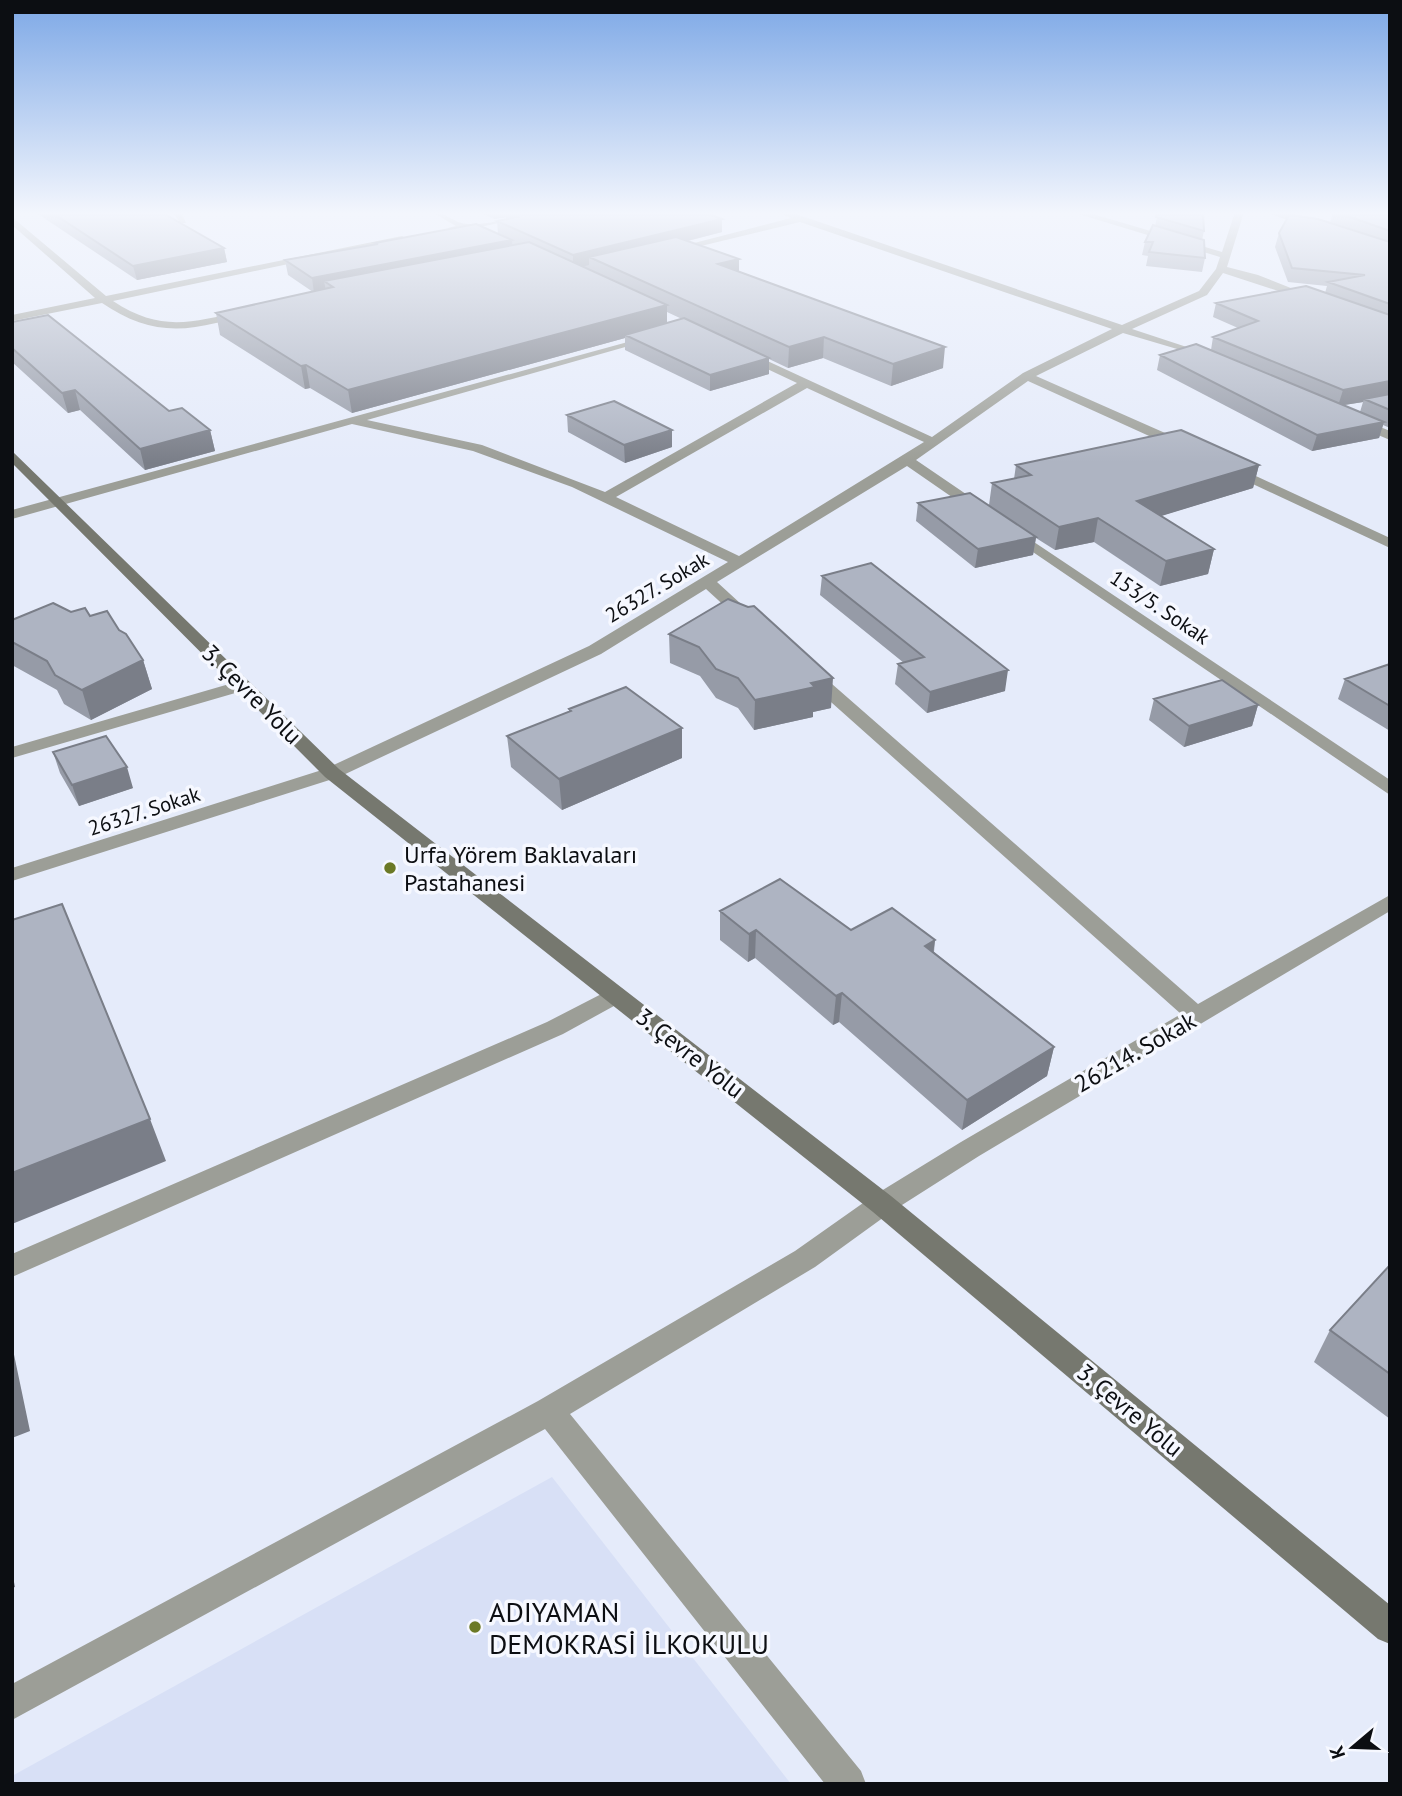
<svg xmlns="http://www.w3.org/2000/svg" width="1402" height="1796" font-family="'PT Sans',sans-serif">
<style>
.built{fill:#d8e0f6}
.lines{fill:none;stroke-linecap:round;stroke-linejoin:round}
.street{fill:#9c9e97;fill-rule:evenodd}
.secondary{fill:#76786f;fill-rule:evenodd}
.wall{fill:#969ba7;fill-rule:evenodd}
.shaded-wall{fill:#7a7e88}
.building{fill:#aeb4c2;stroke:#7a7e88;stroke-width:2}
.poi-dot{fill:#6b7926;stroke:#f6f8ff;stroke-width:2.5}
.labels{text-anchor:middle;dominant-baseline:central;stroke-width:7;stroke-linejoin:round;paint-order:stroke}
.far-street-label{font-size:21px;fill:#0c0e12;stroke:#f6f8ff}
.street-label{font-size:24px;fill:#0c0e12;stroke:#f6f8ff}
.poi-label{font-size:24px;fill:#0c0e12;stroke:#f6f8ff;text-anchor:start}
.near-poi-label{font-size:28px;fill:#0c0e12;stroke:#f6f8ff;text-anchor:start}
</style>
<rect width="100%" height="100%" fill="#e5ebfa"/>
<path class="built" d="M 552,1477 L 791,1784 L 12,1784 L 12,1776 Z"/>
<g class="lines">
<path class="street" d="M 173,212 L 181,212 L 186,223 L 180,223 Z
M 432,212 C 446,212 455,224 468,224 C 496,225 524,212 553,212 L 451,233 L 448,228 L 456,226 Z
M 778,212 L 790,212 L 1122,325 L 1199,291 L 1216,269 L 1220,257 L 1072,212 L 1086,212 L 1222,252 L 1235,212 L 1244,212 L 1227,267 L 1258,275 L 1321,300 L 1312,302 L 1223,273 L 1207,295 L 1132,329 L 1211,355 L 1211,359 L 1123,333 L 1036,376 L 1190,444 L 1190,450 L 1180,450 L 1028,381 L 916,460 L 985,507 L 985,513 L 975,513 L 907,466 L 717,582 L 753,615 L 753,621 L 741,621 L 706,589 L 601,654 L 339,777 L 12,881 L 12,868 L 325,769 L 589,646 L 728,562 L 572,487 L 473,451 L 352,424 L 12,519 L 12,510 L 657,334 L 657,338 L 367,420 L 482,445 L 605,492 L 797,383 L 742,357 L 742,353 L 750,353 L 932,437 L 1023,373 L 1112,329 L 800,222 L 672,253 L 667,250 L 791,218 ZM 807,388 L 924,442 L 739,556 L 616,497 Z
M 1265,212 L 1279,212 L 1320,227 L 1312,229 Z
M 12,217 L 106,296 L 402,236 L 407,239 L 113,301 C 160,332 190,323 242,311 L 247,314 C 239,320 226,321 216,323 C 172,334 140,329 102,303 L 12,321 L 12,315 L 95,298 L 12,225 Z
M 1356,417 L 1390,431 L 1390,440 L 1352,424 L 1352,418 Z
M 1230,464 L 1390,538 L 1390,548 L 1225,471 L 1225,465 Z
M 1013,528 L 1390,780 L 1390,795 L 1008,535 L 1006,532 Z
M 810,669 L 816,670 L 1198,1004 L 1390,895 L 1390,911 L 979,1156 L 891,1212 L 815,1267 L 570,1414 L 861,1771 L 866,1784 L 825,1784 L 545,1429 L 12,1720 L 12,1684 L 538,1401 L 795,1251 L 873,1196 L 961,1142 L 1181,1014 L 804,678 L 801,674 Z
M 243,680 L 252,685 L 249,689 L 12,758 L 12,747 Z
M 615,987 L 623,989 L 626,995 L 623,1001 L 563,1034 L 12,1277 L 12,1254 L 547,1022 Z"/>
<path class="secondary" d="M 12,451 L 339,769 L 891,1196 L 1390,1605 L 1390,1644 L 1378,1639 L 873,1212 L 325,777 L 12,463 Z"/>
</g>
<path class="wall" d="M 35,212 L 161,212 L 224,248 L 227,262 L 137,280 Z
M 480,212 L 703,212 L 722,219 L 722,232 L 688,241 L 739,259 L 739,272 L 943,368 L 891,386 L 823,358 L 788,368 L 769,359 L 769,374 L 710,391 L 625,350 L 625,338 L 352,413 L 310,388 L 305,389 L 220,335 L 216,313 L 313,292 L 288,275 L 285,260 L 376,244 L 375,243 L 498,234 L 497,221 L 506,219 L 506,217 L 494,219 ZM 667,312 L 682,319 L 667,323 Z
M 1154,212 L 1203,212 L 1204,231 L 1202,240 L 1205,258 L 1202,272 L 1146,266 L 1148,256 L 1142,255 L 1145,242 L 1155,226 L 1158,213 Z
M 1333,212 L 1390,212 L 1390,428 L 1383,425 L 1379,438 L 1312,451 L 1157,370 L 1160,355 L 1211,350 L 1213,337 L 1238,328 L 1213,317 L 1216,303 L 1325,293 L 1327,286 L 1288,282 L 1275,247 L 1279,233 L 1330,223 ZM 1363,402 L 1360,412 L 1344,405 Z
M 12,322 L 169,411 L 210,430 L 215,451 L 145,470 L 80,410 L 68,413 L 12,362 Z
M 567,415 L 672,447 L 625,463 L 568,432 Z
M 1016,465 L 1259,465 L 1253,488 L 1160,516 L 1214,549 L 1208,574 L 1160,586 L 1094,542 L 1055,550 L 1036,538 L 1033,555 L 975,568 L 916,521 L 918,503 L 989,505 L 992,483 L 1014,479 Z
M 822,576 L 1005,691 L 927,713 L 895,684 L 898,664 L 904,663 L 820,595 Z
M 728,599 L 831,708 L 813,712 L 813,717 L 754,730 L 738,708 L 716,698 L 700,676 L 670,663 L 669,634 Z
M 71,612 L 90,616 L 119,630 L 143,660 L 152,689 L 91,720 L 64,704 L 57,690 L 12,665 L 12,620 Z
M 1390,664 L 1390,731 L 1338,699 L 1345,679 Z
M 1154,699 L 1258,705 L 1252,726 L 1184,747 L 1149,720 Z
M 569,709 L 682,758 L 562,810 L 511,767 L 507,736 L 569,712 Z
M 53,752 L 133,788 L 79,806 L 60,773 Z
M 720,911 L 851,930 L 935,940 L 934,952 L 1054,1047 L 1047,1076 L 962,1130 L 839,1022 L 833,1025 L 755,958 L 748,962 L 720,940 Z
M 1390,1265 L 1390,1419 L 1314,1362 L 1330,1330 Z"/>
<path class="shaded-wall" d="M 493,212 L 505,212 L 506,217 L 494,219 Z
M 722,219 L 722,232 L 600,263 L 589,257 L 589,265 L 573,269 L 573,255 Z
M 512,240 L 513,254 L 324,281 L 326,291 L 314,293 L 312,278 Z
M 224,248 L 227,262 L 137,280 L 133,266 Z
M 739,259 L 739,278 L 718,264 Z
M 667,305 L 667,326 L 625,335 L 625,338 L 352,413 L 348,390 Z
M 824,337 L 823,358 L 788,368 L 789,347 Z
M 945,347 L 943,368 L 891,386 L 893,364 Z
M 769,358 L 769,374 L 710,391 L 710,375 Z
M 306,365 L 310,388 L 305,389 L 301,366 Z
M 1390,381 L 1390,396 L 1364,399 L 1363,402 L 1338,406 L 1343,390 Z
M 75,390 L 80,410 L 68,413 L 62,393 Z
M 1384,422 L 1379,438 L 1312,451 L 1317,435 Z
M 210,430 L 215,451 L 145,470 L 140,449 Z
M 672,430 L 672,447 L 625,463 L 624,445 Z
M 1259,465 L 1253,488 L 1132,525 L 1137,501 Z
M 1098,518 L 1094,542 L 1055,550 L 1059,527 Z
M 1036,537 L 1033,555 L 975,568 L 978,549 Z
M 1214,549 L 1208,574 L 1160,586 L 1166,561 Z
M 143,660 L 152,689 L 91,720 L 82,690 Z
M 1008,670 L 1005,691 L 927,713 L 930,692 Z
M 833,678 L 831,708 L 813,712 L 813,717 L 754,730 L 755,700 L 811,683 Z
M 1258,705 L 1252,726 L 1184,747 L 1189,726 Z
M 682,728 L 682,758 L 562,810 L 559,779 Z
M 127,767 L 133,788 L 79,806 L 72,785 Z
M 756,930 L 755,958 L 748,962 L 749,934 Z
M 935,940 L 931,969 L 925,946 Z
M 842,993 L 839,1022 L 833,1025 L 836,996 Z
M 1054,1047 L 1047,1076 L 962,1130 L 967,1100 Z
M 150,1119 L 166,1161 L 12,1224 L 12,1173 Z
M 12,1345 L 30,1431 L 12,1438 Z
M 12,1572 L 15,1587 L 12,1588 Z"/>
<path class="building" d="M 51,212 L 161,212 L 224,248 L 133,266 Z
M 506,212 L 703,212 L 722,219 L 573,255 L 497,221 L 517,217 Z
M 1159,212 L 1203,212 L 1204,231 L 1156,217 Z
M 1336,212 L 1390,212 L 1390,231 Z
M 1289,215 L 1318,219 L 1390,242 L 1390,304 L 1328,282 L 1365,275 L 1292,268 L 1279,233 Z
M 476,224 L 512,240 L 312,278 L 285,260 L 378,244 L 375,243 Z
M 1153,225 L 1204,240 L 1205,258 L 1149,252 L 1153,242 L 1145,242 Z
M 676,237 L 739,259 L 718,264 L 945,347 L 893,364 L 824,337 L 789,347 L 589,257 Z
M 529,242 L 667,305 L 348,390 L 306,365 L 301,366 L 216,313 L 333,287 L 324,281 Z
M 1306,286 L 1390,315 L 1390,381 L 1343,390 L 1213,337 L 1258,321 L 1216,303 Z
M 48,315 L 169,411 L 182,408 L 210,430 L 140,449 L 75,390 L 62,393 L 12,348 L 12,322 Z
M 684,318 L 769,358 L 710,375 L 625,335 Z
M 1196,344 L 1384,422 L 1317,435 L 1160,355 Z
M 1390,394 L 1390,410 L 1364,399 Z
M 614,401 L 672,430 L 624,445 L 567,415 Z
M 1181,430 L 1259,465 L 1137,501 L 1214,549 L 1166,561 L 1098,518 L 1059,527 L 992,483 L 1031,475 L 1016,465 Z
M 970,493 L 1036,537 L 978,549 L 918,503 Z
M 871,563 L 1008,670 L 930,692 L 898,664 L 924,657 L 822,576 Z
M 728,599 L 748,607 L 754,606 L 833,678 L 811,683 L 815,687 L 755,700 L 738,678 L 716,669 L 699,647 L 669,634 Z
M 53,603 L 71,612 L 85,608 L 90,616 L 107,611 L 119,630 L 126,634 L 143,660 L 82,690 L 55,675 L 47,661 L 12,642 L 12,620 Z
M 1390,664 L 1390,706 L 1345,679 Z
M 1222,680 L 1258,705 L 1189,726 L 1154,699 Z
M 626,687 L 682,728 L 559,779 L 507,736 L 571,711 L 569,709 Z
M 106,736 L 127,767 L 72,785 L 53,752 Z
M 780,879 L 851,930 L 892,908 L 935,940 L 925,946 L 1054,1047 L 967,1100 L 842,993 L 836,996 L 756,930 L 749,934 L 720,911 Z
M 62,904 L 150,1119 L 12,1173 L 12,920 Z
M 1390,1265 L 1390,1374 L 1330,1330 Z"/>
<linearGradient id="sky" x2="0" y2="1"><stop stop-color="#7da8e6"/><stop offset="0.46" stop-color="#f3f6fd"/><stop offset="1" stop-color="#f3f6fd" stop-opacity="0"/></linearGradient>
<rect width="1402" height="463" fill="url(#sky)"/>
<g class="poi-dot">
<circle cx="390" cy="868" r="7"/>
<circle cx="475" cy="1627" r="7"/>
</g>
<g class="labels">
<g class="far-street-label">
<text transform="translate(657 587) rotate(-31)">26327. Sokak</text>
<text transform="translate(1160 607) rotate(34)">153/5. Sokak</text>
<text transform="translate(144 811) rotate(-18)">26327. Sokak</text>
</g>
<g class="street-label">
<text transform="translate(252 694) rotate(45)">3. Çevre Yolu</text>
<text transform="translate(1135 1052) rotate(-30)">26214. Sokak</text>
<text transform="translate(690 1053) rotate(38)">3. Çevre Yolu</text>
<text transform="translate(1130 1410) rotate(40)">3. Çevre Yolu</text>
</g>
<g class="poi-label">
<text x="404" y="854">Urfa Yörem Baklavaları<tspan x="404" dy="28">Pastahanesi</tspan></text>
</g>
<g class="near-poi-label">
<text x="489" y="1611">ADIYAMAN<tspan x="489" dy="32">DEMOKRASİ İLKOKULU</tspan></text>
</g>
</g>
<rect width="1402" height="1796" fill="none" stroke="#0c0e12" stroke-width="28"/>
<g transform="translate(1353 1747) rotate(251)" stroke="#f6f8ff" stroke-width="5" paint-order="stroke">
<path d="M0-5L12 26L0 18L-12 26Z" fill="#0c0e12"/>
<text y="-10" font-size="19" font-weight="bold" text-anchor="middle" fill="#0c0e12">K</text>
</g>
</svg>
